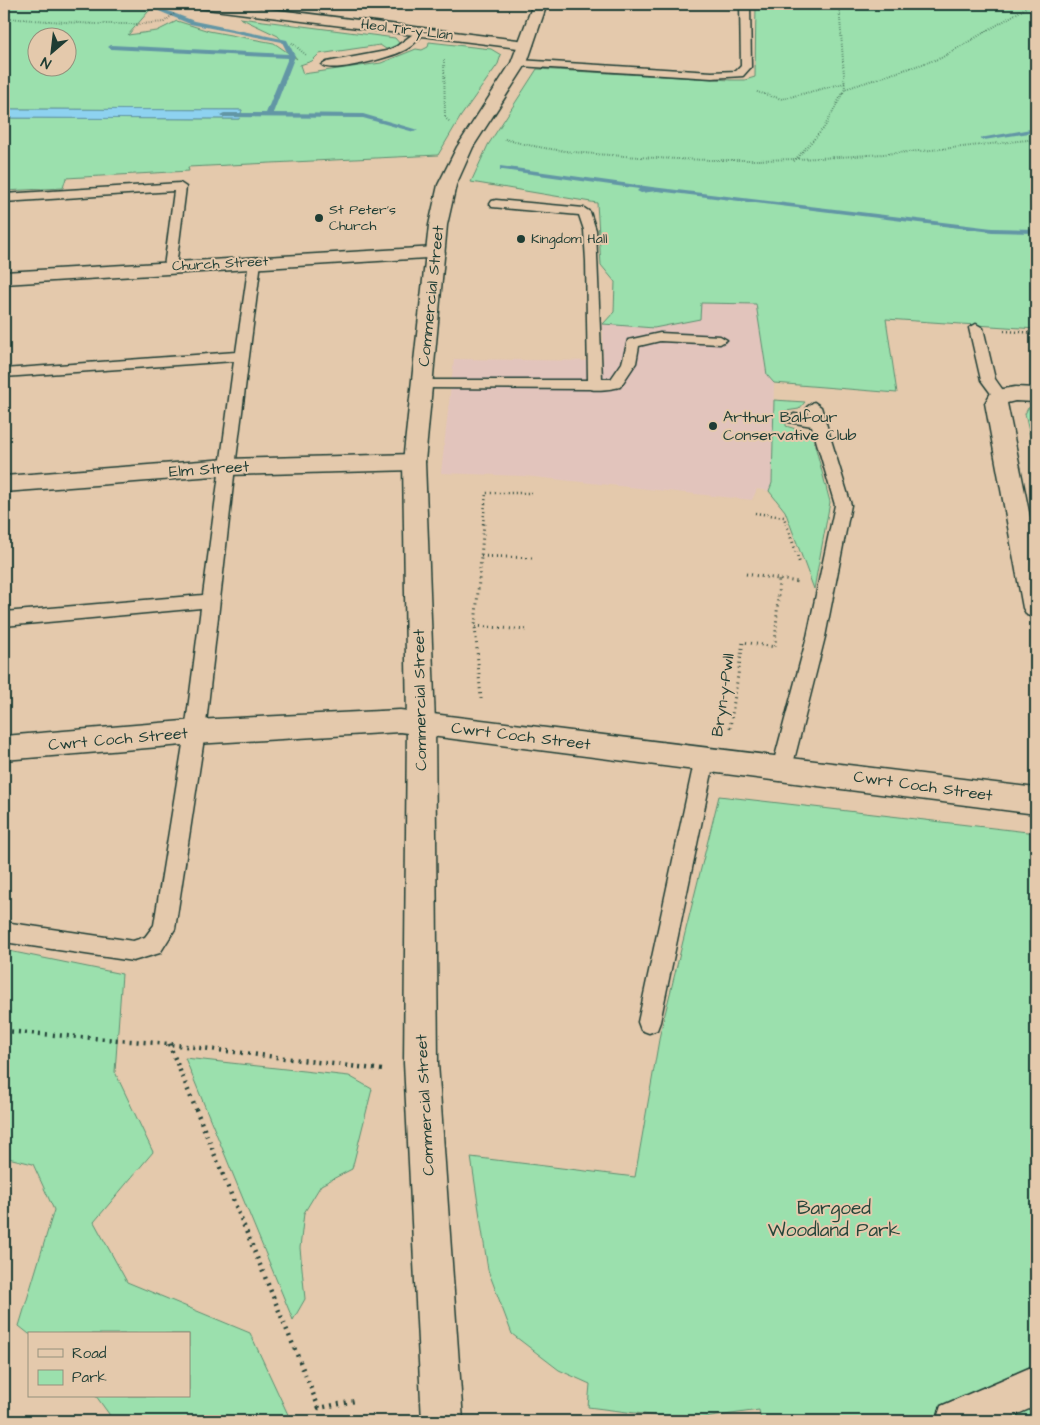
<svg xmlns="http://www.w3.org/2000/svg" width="1040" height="1425" font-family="'Architects Daughter',sans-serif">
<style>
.built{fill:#e2c4bc}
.green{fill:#9be0ad;stroke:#5d8e70;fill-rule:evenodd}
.water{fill:#8ed2f0;stroke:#6296a5}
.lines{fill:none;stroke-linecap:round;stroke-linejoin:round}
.stream{fill:#6296a5;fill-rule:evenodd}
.service-casing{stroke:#1f3d34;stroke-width:3}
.minor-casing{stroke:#1f3d34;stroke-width:3}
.tertiary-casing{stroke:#1f3d34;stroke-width:3}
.primary-casing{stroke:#1f3d34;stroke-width:3}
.path-far3{stroke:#1f3d34;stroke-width:2;stroke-dasharray:0.5 2;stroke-linecap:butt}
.path-far2{stroke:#1f3d34;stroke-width:2.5;stroke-dasharray:1 3;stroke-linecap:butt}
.path-far1{stroke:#1f3d34;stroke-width:3;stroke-dasharray:1 4;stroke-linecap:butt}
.path{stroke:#1f3d34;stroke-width:4.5;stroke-dasharray:2 5;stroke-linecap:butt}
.service{fill:#e4c9ac;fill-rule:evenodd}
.minor{fill:#e4c9ac;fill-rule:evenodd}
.tertiary{fill:#e4c9ac;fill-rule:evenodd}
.primary{fill:#e4c9ac;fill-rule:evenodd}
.poi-dot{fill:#1f3d34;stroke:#e4c9ac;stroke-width:2}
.labels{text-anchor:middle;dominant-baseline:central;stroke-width:4;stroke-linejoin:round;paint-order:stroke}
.far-street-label{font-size:14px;fill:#1f3d34;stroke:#e4c9ac}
.far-poi-label{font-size:14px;fill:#1f3d34;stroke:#e4c9ac;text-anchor:start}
.street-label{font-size:16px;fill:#1f3d34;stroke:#e4c9ac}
.poi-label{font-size:16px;fill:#1f3d34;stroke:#e4c9ac;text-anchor:start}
.near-park-label{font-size:19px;fill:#25453a;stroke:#e4c9ac}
</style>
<rect width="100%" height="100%" fill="#e4c9ac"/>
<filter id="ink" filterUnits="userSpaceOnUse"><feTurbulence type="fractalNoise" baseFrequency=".02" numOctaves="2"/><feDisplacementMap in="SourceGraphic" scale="10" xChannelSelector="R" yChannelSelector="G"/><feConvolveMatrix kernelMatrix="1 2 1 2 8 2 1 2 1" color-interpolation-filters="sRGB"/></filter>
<g filter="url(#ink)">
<path class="built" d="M 701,303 L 756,304 L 767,375 L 774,383 L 772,483 L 769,491 L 757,489 L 752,500 L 524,476 L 441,473 L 454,359 L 603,361 L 603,324 L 654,328 Z"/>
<path class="green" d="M 4,4 L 155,4 L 128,35 L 157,31 L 177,21 L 209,31 L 274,43 L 297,59 L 278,36 L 240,18 L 395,38 L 400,44 L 395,48 L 386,49 L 380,45 L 319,54 L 312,61 L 300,65 L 303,74 L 381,63 L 416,49 L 422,50 L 428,47 L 429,42 L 491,49 L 501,55 L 498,64 L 461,116 L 438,155 L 188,167 L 189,171 L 66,178 L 63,188 L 4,191 L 4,118 L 239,119 L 242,110 L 4,109 ZM 38,38 L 68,38 L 68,68 L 38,68 Z
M 756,4 L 1036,4 L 1036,329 L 886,319 L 897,393 L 774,383 L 767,375 L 756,304 L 701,303 L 700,319 L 654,328 L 603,324 L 614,312 L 615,282 L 601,265 L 597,203 L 471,182 L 488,145 L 537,69 L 731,80 L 745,80 L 755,77 Z
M 774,400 L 805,402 L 799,409 L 786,411 L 786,426 L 812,434 L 830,502 L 814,589 L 785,511 L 769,491 L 772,483 Z
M 1036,407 L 1036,463 L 1025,414 L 1028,408 Z
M 719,796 L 1036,833 L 1036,1421 L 761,1421 L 759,1410 L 690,1420 L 588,1407 L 590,1384 L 559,1370 L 512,1334 L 488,1270 L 471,1157 L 635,1177 L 660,1034 Z
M 4,950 L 122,974 L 115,1072 L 153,1152 L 94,1222 L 127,1282 L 250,1333 L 291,1421 L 114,1421 L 96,1396 L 189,1396 L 189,1334 L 29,1334 L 19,1326 L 54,1210 L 33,1164 L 4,1157 Z
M 185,1058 L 349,1076 L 372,1089 L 352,1169 L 321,1185 L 304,1213 L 300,1248 L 305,1299 L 293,1320 Z"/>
<path class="water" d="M 4,109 L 242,110 L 239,119 L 4,118 Z"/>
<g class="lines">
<path class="stream" d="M 142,4 L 150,4 L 194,21 L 287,40 L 295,56 L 273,113 L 363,114 L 418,130 L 414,132 L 363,118 L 221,117 L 220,115 L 224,113 L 266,113 L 288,58 L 111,49 L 108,47 L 111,45 L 288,54 L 282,42 L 190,24 Z
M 1036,128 L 1036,132 L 984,140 L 980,138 Z
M 500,166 L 652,187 L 992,228 L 1036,229 L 1036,233 L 992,232 L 657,191 L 641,193 L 637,191 L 639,189 L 503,170 L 500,170 Z"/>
<defs>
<path id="service" d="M 740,4 L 750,4 L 751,67 L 743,76 L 712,78 L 519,66 L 514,63 L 519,60 L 712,72 L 736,71 L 741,66 Z
M 420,29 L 425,32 C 419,39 413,46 405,50 C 392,57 332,74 322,65 L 327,62 L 386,51 L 397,46 Z
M 180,183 L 186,187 L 176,267 L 170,271 L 164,267 L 174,191 L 4,202 L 4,194 Z
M 496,200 L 584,208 L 590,212 L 596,230 L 602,379 L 611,379 L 622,363 L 628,340 L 660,333 L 720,336 L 727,340 L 720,344 L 660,341 L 639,346 L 636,363 L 620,387 C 612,389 597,391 590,389 L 416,388 L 414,385 L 421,380 L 588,380 L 586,261 L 584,230 L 579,215 L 492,207 L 490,204 L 492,201 Z
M 255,258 L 261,262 L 235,467 L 205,732 L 175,929 L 160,953 L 133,961 L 4,942 L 4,922 L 133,941 L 145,937 L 154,925 L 185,732 L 201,608 L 4,626 L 4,612 L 203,595 L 234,361 L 4,377 L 4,369 L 236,352 L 249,262 Z
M 976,324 L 983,328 L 995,379 L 1007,396 L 1005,399 L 995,399 L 981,380 L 969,328 Z
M 814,402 L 821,407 L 851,505 L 825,637 L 792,768 L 789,774 L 782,776 L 775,774 L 772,768 L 807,637 L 835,505 L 812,426 L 789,422 L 787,419 L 794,414 L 809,416 L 807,407 Z
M 705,750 L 712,752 L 715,758 L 660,1022 L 657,1030 L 649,1033 L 641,1030 L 638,1022 L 695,758 L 698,752 Z"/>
<path id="minor" d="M 192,4 L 231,4 L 526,41 L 533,45 L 526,49 L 199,8 Z
M 436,247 L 443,249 L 445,253 L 443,257 L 4,284 L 4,272 Z
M 1015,387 L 1036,388 L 1036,402 L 1015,401 L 1007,403 L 1036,547 L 1036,618 L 1027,615 L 1023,608 L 985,403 L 992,391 Z
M 414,454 L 422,457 L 425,462 L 422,467 L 414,470 L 227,475 L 4,492 L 4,476 L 227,459 Z
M 400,710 L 1036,788 L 1036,814 L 400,732 L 195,744 L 4,760 L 4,736 L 195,720 Z"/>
<path id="tertiary" d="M 1036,1365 L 1036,1406 L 1002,1421 L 936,1421 L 941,1406 Z"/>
<path id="primary" d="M 533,4 L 547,4 L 527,63 L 473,147 L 456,185 L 447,225 L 425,462 L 435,723 L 438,1063 L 463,1421 L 422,1421 L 404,1063 L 407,723 L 403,462 L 429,225 L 438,185 L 457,147 L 511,63 Z"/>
</defs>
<use href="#service" class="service-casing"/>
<use href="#minor" class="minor-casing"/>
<use href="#tertiary" class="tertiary-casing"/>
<use href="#primary" class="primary-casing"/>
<path class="path-far3" d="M 839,4 L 845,89
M 4,18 L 95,24 L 140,24 L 164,22 L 175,13
M 292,43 L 306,55
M 444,60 L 445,118 L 449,121
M 757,92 L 782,99 L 845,83
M 505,139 C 549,152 594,154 640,157 C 772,166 904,154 1036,139
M 794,161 L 824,128 L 845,89 L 941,58 L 1024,9 L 1028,4"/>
<path class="path-far2" d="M 1004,331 L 1036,333
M 755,513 L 784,517 L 786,524
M 483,524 L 486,493 L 534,493"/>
<path class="path-far1" d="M 786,523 L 800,564
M 481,556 L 532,558
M 746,574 L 798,582
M 475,626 L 528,630
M 481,699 L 475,626 L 484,523
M 730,728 L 743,642 L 775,647 L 779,579"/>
<path class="path" d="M 4,1031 L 169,1044 L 383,1070
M 169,1044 L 319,1408 L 355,1401"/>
<use href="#service" class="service"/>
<use href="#minor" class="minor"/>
<use href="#tertiary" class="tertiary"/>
<use href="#primary" class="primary"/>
</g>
</g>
<g class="poi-dot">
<circle cx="319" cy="218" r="5"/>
<circle cx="521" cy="239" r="5"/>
<circle cx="713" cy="426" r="5"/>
</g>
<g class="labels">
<g class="far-street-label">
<text transform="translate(407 30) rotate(7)">Heol Tir-y-Llan</text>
<text transform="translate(220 264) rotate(-3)">Church Street</text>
</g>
<g class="far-poi-label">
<text x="329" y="210">St Peter's<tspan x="329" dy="16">Church</tspan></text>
<text x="531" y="239">Kingdom Hall</text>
</g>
<g class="street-label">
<text transform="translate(431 296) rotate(-84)">Commercial Street</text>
<text transform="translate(209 469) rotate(-4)">Elm Street</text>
<text transform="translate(723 695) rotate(-82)">Bryn-y-Pwll</text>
<text transform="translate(420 700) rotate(-91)">Commercial Street</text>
<text transform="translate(521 736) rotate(7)">Cwrt Coch Street</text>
<text transform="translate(118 739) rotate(-5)">Cwrt Coch Street</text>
<text transform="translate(923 786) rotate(8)">Cwrt Coch Street</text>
<text transform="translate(425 1105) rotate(-93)">Commercial Street</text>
</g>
<g class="poi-label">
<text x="723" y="417">Arthur Balfour<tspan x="723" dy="18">Conservative Club</tspan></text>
</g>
<g class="near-park-label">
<text x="834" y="1208">Bargoed<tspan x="834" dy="22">Woodland Park</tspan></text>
</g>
</g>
<rect width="1040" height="1425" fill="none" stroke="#e4c9ac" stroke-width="20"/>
<rect x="10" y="10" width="1020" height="1405" fill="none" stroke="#1f3d34" stroke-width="2" filter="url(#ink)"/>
<rect x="28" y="1332" width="162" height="65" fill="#e4c9ac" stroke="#95917c"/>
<rect x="38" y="1349" width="25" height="8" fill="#e4c9ac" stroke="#95917c"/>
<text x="72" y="1358" font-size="15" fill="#1f3d34">Road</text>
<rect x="38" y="1370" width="25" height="15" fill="#9be0ad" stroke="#95917c"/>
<text x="72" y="1382" font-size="15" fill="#1f3d34">Park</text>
<g transform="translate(52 52) rotate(208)"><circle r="24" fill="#e4c9ac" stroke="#95917c"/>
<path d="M0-4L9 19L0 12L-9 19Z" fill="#1f3d34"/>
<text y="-8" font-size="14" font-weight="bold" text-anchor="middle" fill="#1f3d34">N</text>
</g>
</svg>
